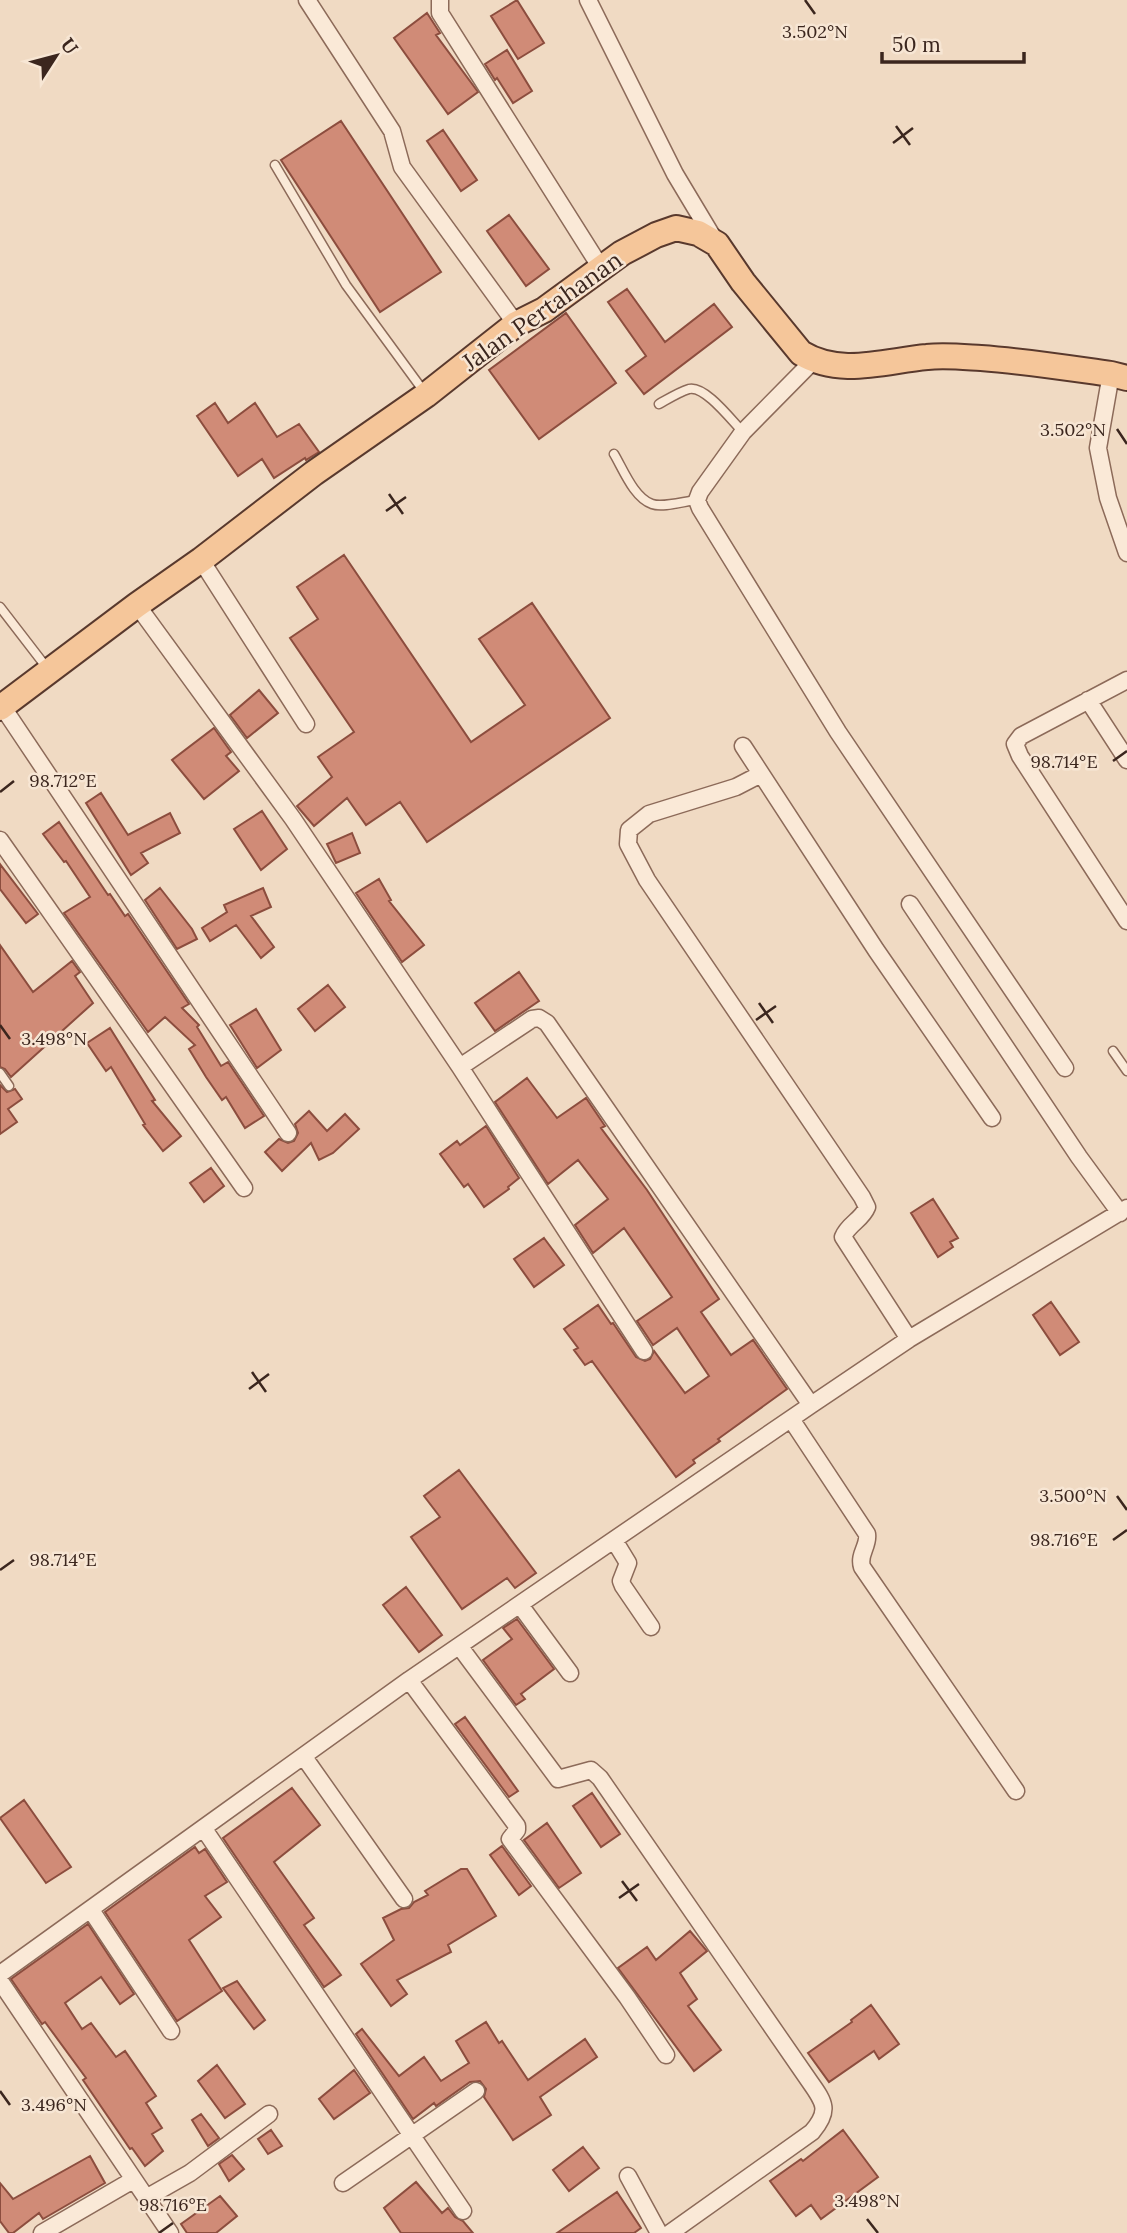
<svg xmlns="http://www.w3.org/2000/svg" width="1127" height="2233" font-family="Lora,serif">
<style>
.building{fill:#d08b77;stroke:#8c4d3e;stroke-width:2}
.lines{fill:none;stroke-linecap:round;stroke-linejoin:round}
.service-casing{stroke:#8c6a59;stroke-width:11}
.minor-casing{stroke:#8c6a59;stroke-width:19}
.primary-casing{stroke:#59392d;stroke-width:28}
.service{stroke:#fae9d7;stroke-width:8}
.minor{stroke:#fae9d7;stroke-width:16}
.primary{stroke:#f5c69a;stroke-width:24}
.ticks{fill:none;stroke:#3b261e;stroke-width:2.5}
.labels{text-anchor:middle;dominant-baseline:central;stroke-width:5;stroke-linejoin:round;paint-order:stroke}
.street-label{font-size:24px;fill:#3b261e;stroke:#f7e6d4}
.ticks-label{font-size:18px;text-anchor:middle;fill:#3b261e;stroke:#f7e6d4;stroke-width:5;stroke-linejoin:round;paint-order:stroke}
</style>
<rect width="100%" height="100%" fill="#f0dac3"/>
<path class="building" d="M 517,0 L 544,43 L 518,59 L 491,16 Z
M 427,13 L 440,33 L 436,35 L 478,92 L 448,114 L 394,38 Z
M 507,50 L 532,91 L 513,103 L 497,78 L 495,80 L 485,64 Z
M 341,121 L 441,272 L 380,312 L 281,160 Z
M 443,130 L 477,180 L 461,191 L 427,141 Z
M 509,215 L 549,269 L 526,286 L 487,231 Z
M 627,289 L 665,342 L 714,304 L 732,327 L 644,394 L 626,371 L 646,356 L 608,302 Z
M 566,313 L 616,383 L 539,439 L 489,370 Z
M 215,403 L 228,423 L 255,403 L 277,437 L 299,424 L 319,452 L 306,460 L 305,458 L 274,478 L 262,459 L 238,476 L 197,416 Z
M 344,555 L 471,742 L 525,705 L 479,639 L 532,603 L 610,718 L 427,842 L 400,802 L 366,825 L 347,798 L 314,826 L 297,806 L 332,777 L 318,757 L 354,732 L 290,638 L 318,619 L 297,587 Z
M 259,690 L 278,713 L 247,738 L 230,715 Z
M 214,728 L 231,752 L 226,756 L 239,771 L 204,799 L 172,760 Z
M 101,793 L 128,835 L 170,813 L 180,833 L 141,853 L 148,863 L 131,875 L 86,803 Z
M 262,811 L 287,849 L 261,870 L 234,829 Z
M 59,822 L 108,895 L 110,894 L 125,916 L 128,914 L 189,1004 L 182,1008 L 199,1025 L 197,1027 L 221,1066 L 228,1062 L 264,1116 L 245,1128 L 226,1097 L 222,1100 L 206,1077 L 189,1049 L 195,1045 L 165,1017 L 148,1032 L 64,913 L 90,897 L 66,861 L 64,862 L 43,834 Z
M 352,833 L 360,853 L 336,863 L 327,844 Z
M 0,864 L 38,914 L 26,923 L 0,889 Z
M 379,879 L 391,900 L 389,901 L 424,945 L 402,962 L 356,893 Z
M 160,888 L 192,929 L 197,939 L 177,949 L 145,900 Z
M 263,888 L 271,907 L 251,916 L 274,947 L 261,958 L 236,925 L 210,941 L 202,928 L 227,912 L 224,905 Z
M 0,945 L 33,992 L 72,961 L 80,972 L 75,976 L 93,1003 L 11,1077 L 5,1069 L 0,1067 Z
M 519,972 L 539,1001 L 495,1031 L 475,1003 Z
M 328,985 L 345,1007 L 315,1031 L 298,1009 Z
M 256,1009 L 281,1050 L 257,1068 L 230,1025 Z
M 110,1028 L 155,1100 L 152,1101 L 181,1136 L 163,1151 L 143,1125 L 145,1124 L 111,1067 L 106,1071 L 87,1043 Z
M 527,1078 L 557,1118 L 586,1098 L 605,1126 L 601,1128 L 647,1190 L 719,1299 L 701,1312 L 731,1355 L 753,1340 L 787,1389 L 718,1439 L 720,1441 L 693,1460 L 695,1463 L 676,1477 L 592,1361 L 585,1365 L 574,1350 L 578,1348 L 564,1329 L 598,1305 L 611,1324 L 613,1323 L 636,1357 L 645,1361 L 650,1359 L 654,1351 L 685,1393 L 709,1376 L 677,1328 L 653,1345 L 637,1321 L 672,1297 L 624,1228 L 593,1253 L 575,1225 L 608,1199 L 578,1160 L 548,1184 L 495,1102 Z
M 0,1085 L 7,1092 L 15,1089 L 22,1099 L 8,1109 L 17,1122 L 0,1134 Z
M 309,1111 L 327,1131 L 345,1114 L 359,1129 L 333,1153 L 319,1160 L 311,1143 L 282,1171 L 265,1152 L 279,1139 L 288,1143 L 294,1141 L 298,1133 L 295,1124 Z
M 486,1126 L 519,1178 L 508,1187 L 509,1189 L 484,1207 L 468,1184 L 464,1187 L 440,1154 L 457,1141 L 460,1145 Z
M 211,1168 L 224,1186 L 204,1202 L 190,1183 Z
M 933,1199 L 958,1238 L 950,1242 L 953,1247 L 938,1257 L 911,1213 Z
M 544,1238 L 564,1265 L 534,1287 L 514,1259 Z
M 1051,1302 L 1079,1342 L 1060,1355 L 1033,1315 Z
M 459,1470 L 536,1573 L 515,1588 L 507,1578 L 462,1609 L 411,1537 L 440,1517 L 424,1496 Z
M 406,1587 L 442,1635 L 419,1652 L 383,1605 Z
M 517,1619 L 554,1669 L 521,1694 L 525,1699 L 516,1705 L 483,1660 L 512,1639 L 503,1628 Z
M 465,1717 L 518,1791 L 509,1797 L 455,1724 Z
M 292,1788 L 320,1825 L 274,1862 L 314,1918 L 304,1925 L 341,1975 L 324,1987 L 223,1838 Z
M 592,1793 L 620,1834 L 601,1847 L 573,1806 Z
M 24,1800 L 71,1867 L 46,1883 L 0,1818 Z
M 547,1823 L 581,1873 L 559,1888 L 524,1840 Z
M 502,1846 L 531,1886 L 519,1895 L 490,1855 Z
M 195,1847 L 199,1853 L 205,1849 L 227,1882 L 205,1896 L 221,1917 L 189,1940 L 222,1991 L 177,2021 L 105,1912 Z
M 461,1869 L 467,1869 L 496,1916 L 448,1945 L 451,1952 L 397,1980 L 407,1994 L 391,2006 L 361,1964 L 394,1940 L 383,1918 L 401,1909 L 409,1908 L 414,1902 L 428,1895 L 425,1891 Z
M 88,1924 L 134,1994 L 120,2004 L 101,1977 L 65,2003 L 82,2029 L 91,2023 L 116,2057 L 125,2051 L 156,2096 L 146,2103 L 162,2128 L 152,2134 L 163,2151 L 145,2166 L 132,2148 L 130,2149 L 83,2080 L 86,2078 L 45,2022 L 42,2024 L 11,1979 Z
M 690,1931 L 707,1951 L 680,1973 L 697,1999 L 688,2006 L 721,2050 L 694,2071 L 618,1968 L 647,1947 L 656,1960 Z
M 237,1981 L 265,2020 L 254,2029 L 223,1988 Z
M 871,2005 L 899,2044 L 879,2059 L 874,2051 L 829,2082 L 808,2053 L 852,2022 L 851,2020 Z
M 486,2022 L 499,2043 L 502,2041 L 528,2080 L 585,2039 L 597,2057 L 540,2097 L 551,2115 L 513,2140 L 484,2097 L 486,2089 L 480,2081 L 470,2082 L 436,2106 L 434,2103 L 413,2119 L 356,2034 L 362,2029 L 399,2076 L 424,2057 L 441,2081 L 469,2063 L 456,2041 Z
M 217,2065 L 245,2104 L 225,2118 L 198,2081 Z
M 354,2070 L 370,2093 L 334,2119 L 319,2099 Z
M 201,2114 L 219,2138 L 208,2146 L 192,2120 Z
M 271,2130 L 282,2146 L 268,2154 L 258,2139 Z
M 843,2130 L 878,2177 L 821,2219 L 811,2205 L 796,2216 L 770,2181 L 801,2159 L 803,2161 Z
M 583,2147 L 599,2168 L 569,2191 L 553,2170 Z
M 232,2155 L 244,2169 L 229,2181 L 219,2164 Z
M 90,2156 L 105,2183 L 43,2219 L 39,2213 L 13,2233 L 9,2233 L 0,2221 L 0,2183 L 13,2199 Z
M 416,2182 L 442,2213 L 448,2208 L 455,2217 L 463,2221 L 473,2233 L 401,2233 L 384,2208 Z
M 617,2192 L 641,2228 L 634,2233 L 557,2233 Z
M 220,2196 L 237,2216 L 216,2233 L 187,2233 L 181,2224 Z"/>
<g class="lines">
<defs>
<path id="service" d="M 275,165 L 346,285 L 425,393
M 659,404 C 668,399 679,392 689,389 C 705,385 732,421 743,432
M 614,454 C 623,469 634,498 652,504 C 663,508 685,501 697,500
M 0,607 L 47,668
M 1113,1051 L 1127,1071
M 0,1073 L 9,1086"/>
<path id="minor" d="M 307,0 L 392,131 L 402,167 L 516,324
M 440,0 L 440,13 L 601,268
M 588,0 L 675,174 L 714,239
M 813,361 L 743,432 L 700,492 L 697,500 L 700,508 L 838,732 L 1065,1068
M 1111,374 L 1098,448 L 1108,498 L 1127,553
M 201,560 L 306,724
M 137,605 L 293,819 L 460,1067 L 644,1351
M 1127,680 L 1021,736 L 1015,744 L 1020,756 L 1127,921
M 1088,700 L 1127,760
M 2,706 L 288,1133
M 743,746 L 876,950 L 992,1118
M 761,774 L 736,787 L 649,814 L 629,830 L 628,844 L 647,880 L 862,1197 L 867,1207 C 862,1220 848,1224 843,1237 L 909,1339
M 0,840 L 244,1188
M 910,904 L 1079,1157 L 1120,1213
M 460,1067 L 532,1019 L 539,1018 L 547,1023 L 811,1405
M 791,1419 L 867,1534 C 869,1546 858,1554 862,1567 L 1016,1791
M 614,1540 L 628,1563 L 621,1581 L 623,1586 L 651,1627
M 520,1605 L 570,1673
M 460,1647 L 558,1779 L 591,1770 L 600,1778 L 810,2082 C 825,2103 830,2111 812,2132 L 670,2233
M 409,1680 L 517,1826 L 517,1830 L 510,1839 L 627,1997 L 666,2055
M 304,1757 L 404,1899
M 204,1829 L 463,2211
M 91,1910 L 171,2031
M 0,1974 L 409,1680 L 811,1405 L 909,1339 L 1127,1208
M 0,1981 L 170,2233
M 628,2176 L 659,2233
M 343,2183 L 476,2091
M 146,2198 L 190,2173 L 269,2114
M 42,2233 L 133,2180"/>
<path id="primary" d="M 0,708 L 137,605 L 201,560 L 314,473 L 426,395 L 516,324 L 544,310 L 622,253 L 656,235 L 676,228 L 698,233 L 717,244 L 743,282 L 801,353 C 840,377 884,361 927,357 C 944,355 964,357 981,358 C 1024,361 1068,368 1111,374 L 1127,378"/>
</defs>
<use href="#service" class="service-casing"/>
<use href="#minor" class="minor-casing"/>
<use href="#primary" class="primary-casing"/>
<use href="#service" class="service"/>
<use href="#minor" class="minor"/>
<use href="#primary" class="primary"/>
</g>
<path class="ticks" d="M 805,0 L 815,14M 896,126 L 910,145M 893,143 L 913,128M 1117,429 L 1127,444M 389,494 L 403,514M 386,511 L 406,497M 1113,761 L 1127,751M 0,792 L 14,781M 759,1003 L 773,1023M 756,1020 L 776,1006M 0,1025 L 10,1039M 252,1372 L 266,1392M 249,1389 L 269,1374M 1117,1496 L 1127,1510M 1113,1540 L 1127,1530M 0,1570 L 14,1560M 622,1881 L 637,1901M 619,1898 L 639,1884M 0,2091 L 10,2105M 867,2219 L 878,2233M 159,2233 L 173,2223"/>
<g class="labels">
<g class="street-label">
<text transform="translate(542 311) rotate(-35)">Jalan Pertahanan</text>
</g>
</g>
<g class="ticks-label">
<text x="815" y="38">3.502°N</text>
<text x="1073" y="436">3.502°N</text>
<text x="1064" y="768">98.714°E</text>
<text x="63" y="787">98.712°E</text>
<text x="54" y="1045">3.498°N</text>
<text x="1073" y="1502">3.500°N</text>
<text x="1064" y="1546">98.716°E</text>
<text x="63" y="1566">98.714°E</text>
<text x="54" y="2111">3.496°N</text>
<text x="867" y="2207">3.498°N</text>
<text x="173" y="2211">98.716°E</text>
</g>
<g transform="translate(56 56) rotate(54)" stroke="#f7e6d4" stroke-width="5" paint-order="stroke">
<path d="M0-5L12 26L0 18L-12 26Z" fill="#3b261e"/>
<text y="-10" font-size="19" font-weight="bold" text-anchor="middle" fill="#3b261e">U</text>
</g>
<path d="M882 52v10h142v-10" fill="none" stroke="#3b261e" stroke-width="3.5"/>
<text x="892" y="52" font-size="21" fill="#3b261e" stroke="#f7e6d4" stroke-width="5" paint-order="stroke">50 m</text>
</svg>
